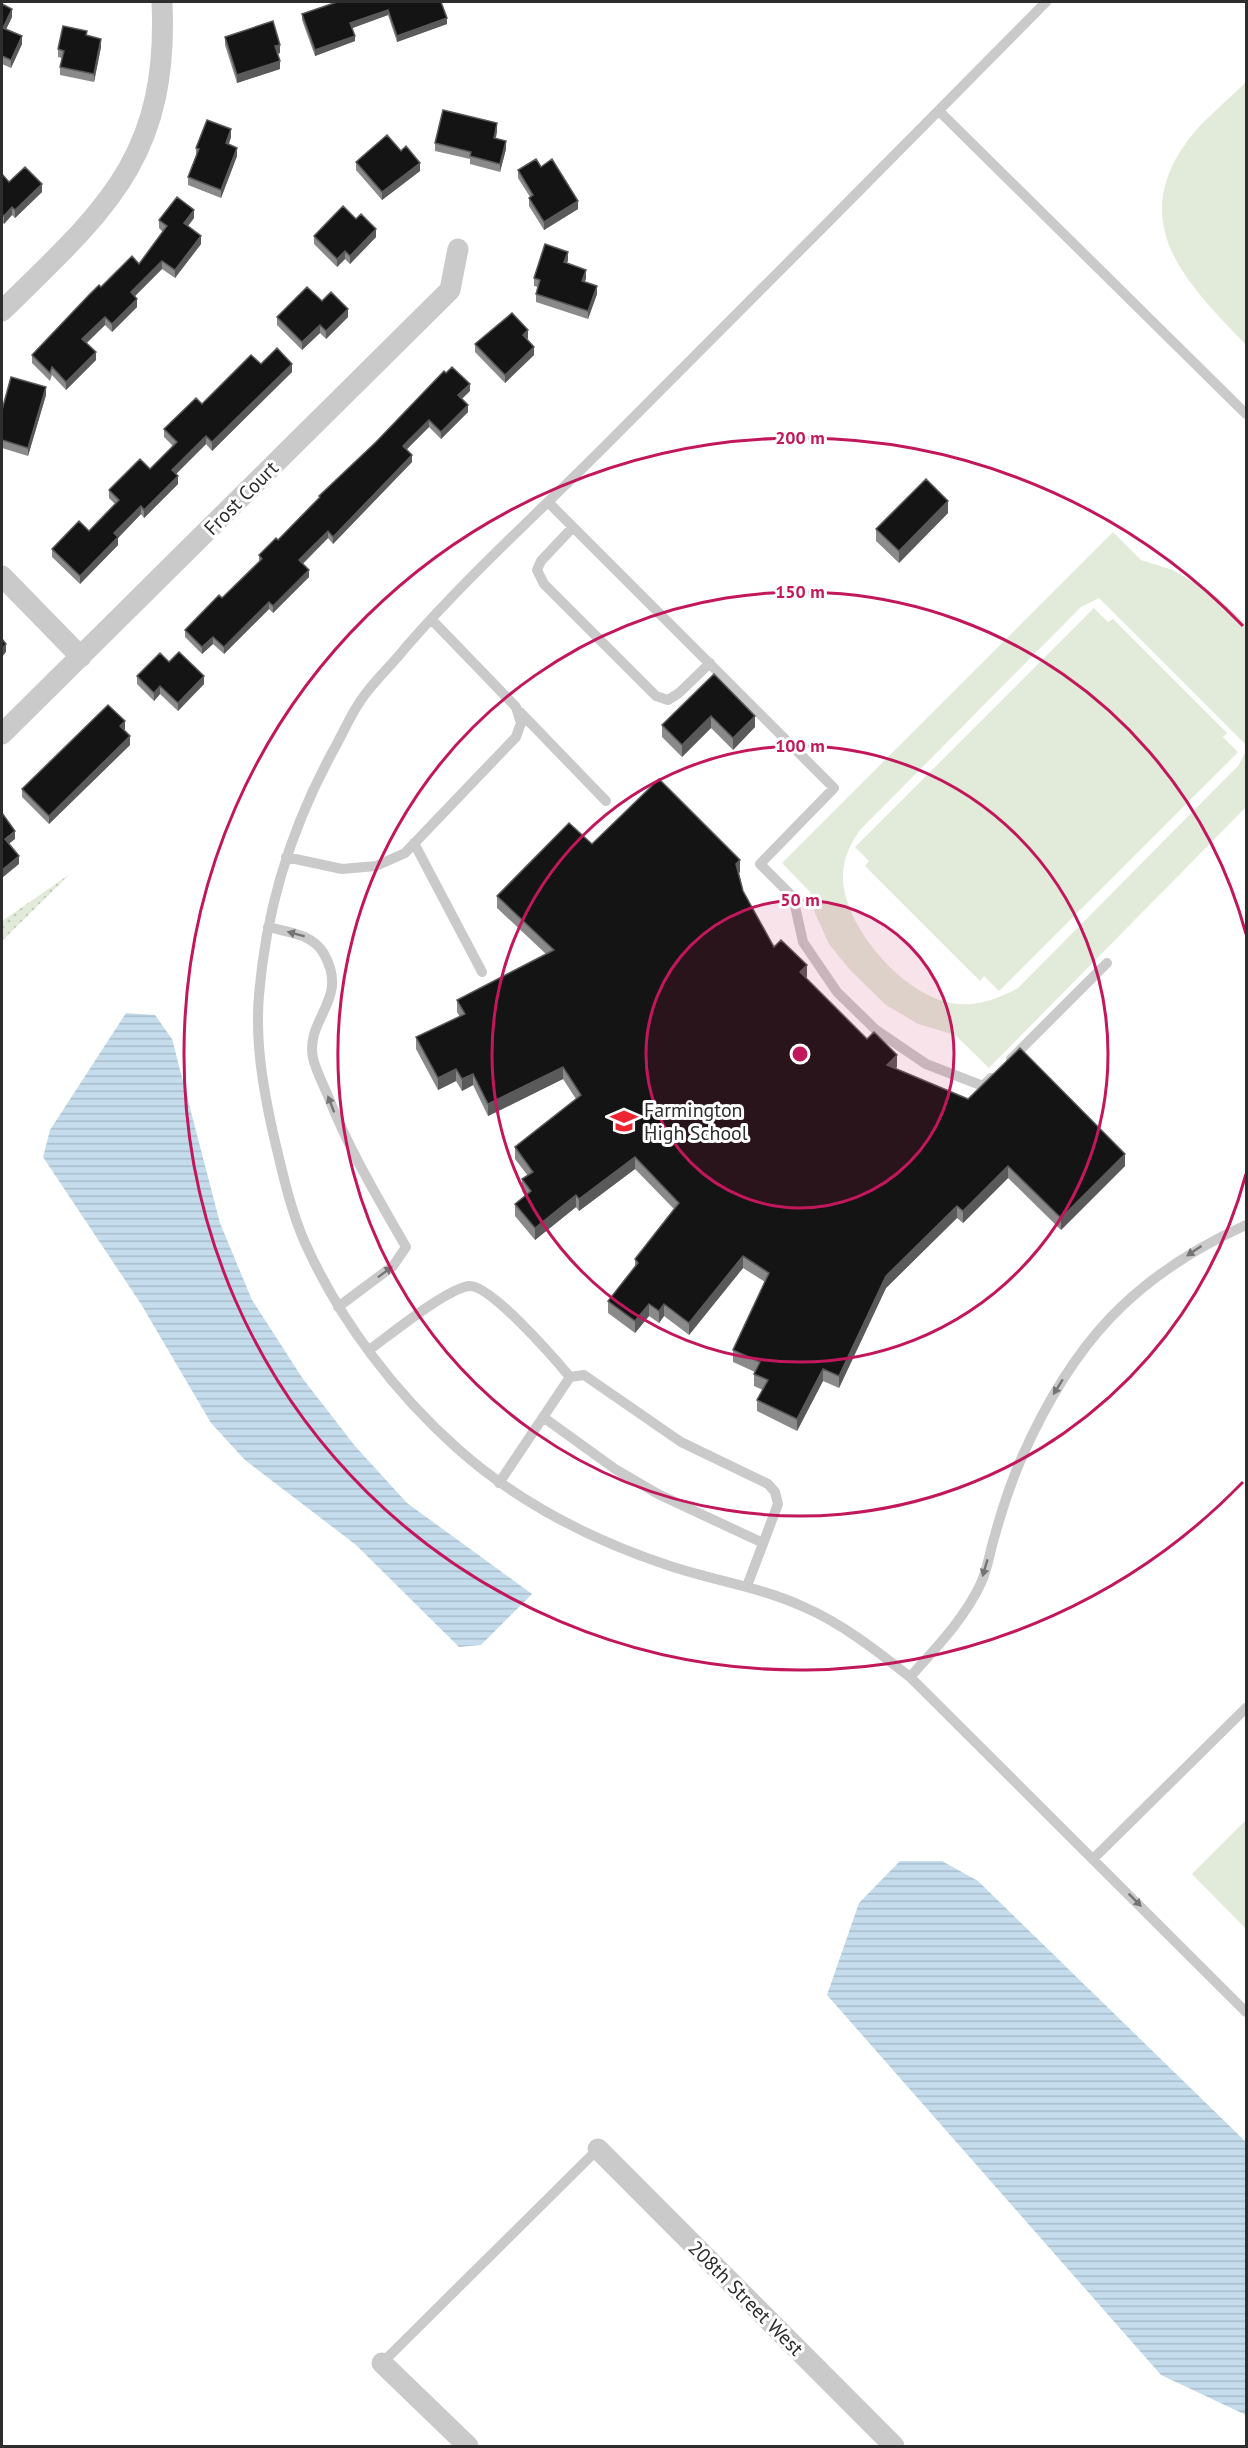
<svg xmlns="http://www.w3.org/2000/svg" width="1248" height="2448" font-family="'PT Sans',sans-serif">
<style>
.grass{fill:url(#grass-dots)}
.garden{fill:#e2ebd9}
.water{fill:url(#water-rules)}
.lines{fill:none;stroke-linecap:round;stroke-linejoin:round}
.service{stroke:#cacaca;stroke-width:10}
.minor{stroke:#cacaca;stroke-width:21}
.wall{fill:#8a8a8a}
.shaded-wall{fill:#5a5a5a}
.building{fill:#141414;stroke:#5a5a5a;stroke-width:1.5}
.oneway{fill:#747474}
.ring{fill:none;stroke:#c2185b;stroke-width:3}
.labels{text-anchor:middle;dominant-baseline:central;stroke-width:6;stroke-linejoin:round;paint-order:stroke}
.street-label{font-size:20px;fill:#2d2d2d;stroke:#fff}
.poi-label{font-size:20px;fill:#2d2d2d;stroke:#fff;text-anchor:start}
.centre{fill:#c2185b;stroke:#fff;stroke-width:3}
.ring-label{font-size:18px;text-anchor:middle;font-weight:bold;fill:#c2185b;stroke:#fff;stroke-width:6;stroke-linejoin:round;paint-order:stroke}
</style>
<defs>
<pattern id="grass-dots" width="8" height="8" patternUnits="userSpaceOnUse" patternTransform="scale(1.5)"><rect width="8" height="8" fill="#e2ebd9"/><path d="M2 2h.1M6 6h.1" fill="none" stroke="#c2cabb" stroke-width="1.8" stroke-linecap="round"/></pattern>
<pattern id="water-rules" width="6" height="5" patternUnits="userSpaceOnUse" patternTransform="scale(1.5)"><rect width="6" height="5" fill="#c4dcec"/><path d="M0 2.5h6" fill="none" stroke="#a9bdcb"/></pattern>
</defs>
<rect width="100%" height="100%" fill="#fff"/>
<path class="grass" d="M 70,874 L 2,941 L 2,921 Z"/>
<path class="garden" d="M 1246,82 L 1246,345 C 1189,285 1125,225 1188,140 C 1204,119 1228,100 1246,82 Z
M 1113,532 L 1141,560 L 1173,570 L 1215,595 L 1246,624 L 1246,745 L 1099,598 L 1081,607 L 860,830 C 850,845 843,858 843,877 C 843,924 898,988 943,1001 C 970,1009 994,1001 1018,988 L 1219,785 L 1238,766 L 1246,751 L 1246,807 L 989,1068 L 955,1035 L 918,1024 L 886,1005 L 850,970 L 829,944 L 815,913 L 810,892 L 782,863 Z
M 1094,608 L 1108,622 L 1113,619 L 1227,733 L 1223,737 L 1238,752 L 999,991 L 984,976 L 980,981 L 865,866 L 869,861 L 855,847 Z
M 1246,1820 L 1246,1929 L 1192,1874 Z"/>
<path class="water" d="M 126,1013 L 155,1015 L 172,1039 L 220,1223 L 252,1300 L 303,1379 L 355,1446 L 407,1503 L 532,1594 L 481,1645 L 459,1647 L 356,1545 L 245,1460 L 211,1423 L 141,1304 L 43,1157 L 50,1130 Z
M 900,1861 L 942,1861 L 978,1881 L 1246,2142 L 1246,2415 L 1161,2375 L 827,1995 L 859,1903 Z"/>
<g class="lines">
<path class="service" d="M 1046,2 C 899,151 751,300 603,448 C 537,514 467,577 406,647 C 392,665 374,681 361,700 C 350,716 342,735 333,751 C 292,826 266,909 259,995 C 255,1041 263,1088 273,1133 C 282,1170 290,1210 306,1245 C 341,1322 395,1393 458,1449 C 520,1504 591,1540 670,1566 C 715,1581 761,1587 804,1607 C 843,1624 877,1651 910,1677 L 1246,2012
M 939,111 L 1246,414
M 548,502 L 834,788 L 760,864 L 793,897 L 803,942 L 837,992 L 876,1030 L 926,1064 L 983,1086 L 991,1078
M 573,527 L 541,561 L 537,570 L 544,584 L 656,696 L 668,700 L 679,693 L 710,663
M 520,712 L 606,801
M 414,843 L 482,972
M 286,857 L 342,869 L 376,866 L 405,853 L 516,737 L 521,723 L 516,707 L 431,619
M 268,927 C 288,932 313,934 324,954 C 350,1000 305,1018 313,1058 C 316,1071 323,1084 328,1096 C 349,1150 378,1198 406,1247 L 393,1266 L 338,1307
M 1011,1059 L 1107,963
M 369,1350 C 390,1335 446,1289 469,1286 C 490,1284 555,1359 570,1377
M 543,1417 L 615,1469 L 658,1494 L 763,1543
M 499,1483 L 570,1377 L 584,1375 L 681,1442 L 768,1484 L 775,1492 L 778,1504 L 747,1586
M 910,1677 C 936,1648 965,1618 981,1583 C 988,1568 990,1550 995,1535 C 1002,1509 1011,1482 1022,1457 C 1072,1344 1133,1276 1246,1225
M 1094,1858 L 1246,1708
M 382,2363 L 598,2149"/>
<path class="minor" d="M 2,311 C 105,210 169,158 162,2
M 2,576 L 81,657
M 2,734 L 450,290 L 458,249
M 598,2149 L 894,2446
M 382,2363 L 468,2446"/>
</g>
<path class="wall" d="M 441,2 L 447,24 L 397,42 L 388,15 L 352,28 L 355,41 L 315,56 L 302,20 L 302,14 Z
M 2,4 L 12,17 L 6,29 L 22,44 L 11,68 L 2,64 Z
M 87,35 L 101,47 L 94,82 L 60,75 L 60,67 L 62,58 L 58,57 L 58,49 Z
M 225,37 L 280,53 L 278,54 L 280,69 L 237,83 L 225,45 Z
M 497,131 L 496,138 L 506,149 L 500,172 L 470,164 L 470,159 L 435,151 L 435,143 Z
M 231,137 L 229,144 L 237,156 L 221,198 L 188,185 L 188,177 L 196,156 L 196,148 Z
M 401,151 L 420,171 L 382,200 L 356,170 L 356,162 Z
M 541,167 L 578,209 L 544,230 L 529,206 L 529,198 L 530,197 L 518,178 L 518,170 Z
M 2,174 L 9,182 L 42,192 L 15,218 L 12,215 L 4,224 L 2,222 Z
M 194,218 L 188,226 L 201,244 L 175,278 L 162,269 L 135,296 L 137,307 L 112,332 L 105,325 L 87,343 L 96,360 L 66,390 L 52,375 L 50,381 L 32,363 L 32,355 L 139,264 L 163,232 L 159,228 L 159,220 Z
M 356,219 L 376,237 L 350,264 L 345,259 L 337,267 L 314,244 L 314,236 Z
M 568,260 L 567,263 L 586,278 L 585,282 L 597,294 L 588,319 L 536,302 L 536,294 L 538,287 L 534,286 L 534,278 Z
M 322,301 L 348,317 L 326,339 L 320,333 L 302,350 L 277,325 L 277,317 Z
M 528,338 L 527,339 L 534,355 L 505,383 L 475,352 L 475,344 Z
M 261,364 L 292,372 L 212,451 L 206,444 L 176,474 L 178,484 L 144,518 L 141,514 L 118,538 L 118,545 L 80,584 L 52,557 L 52,549 L 89,531 L 115,504 L 109,498 L 109,490 L 150,469 L 173,446 L 164,437 L 164,429 Z
M 470,391 L 462,399 L 468,412 L 441,439 L 429,427 L 406,450 L 412,462 L 333,544 L 328,538 L 303,564 L 309,577 L 273,613 L 269,609 L 224,654 L 213,644 L 202,654 L 185,637 L 185,630 L 222,598 L 259,562 L 259,555 L 278,540 L 319,499 L 319,496 Z
M 46,395 L 28,456 L 2,448 L 2,410 Z
M 948,513 L 899,563 L 876,541 L 876,529 Z
M 169,662 L 204,684 L 178,711 L 160,694 L 154,701 L 137,684 L 137,676 Z
M 714,674 L 755,727 L 733,750 L 711,728 L 682,757 L 662,737 L 662,725 Z
M 125,729 L 124,730 L 130,745 L 49,824 L 22,797 L 22,789 Z
M 592,844 L 740,872 L 739,873 L 743,891 L 774,947 L 807,977 L 806,978 L 867,1039 L 897,1067 L 895,1068 L 1125,1166 L 1061,1230 L 1008,1178 L 963,1223 L 957,1218 L 886,1288 L 839,1388 L 823,1381 L 797,1431 L 757,1411 L 757,1400 L 763,1390 L 754,1386 L 754,1374 L 755,1372 L 733,1362 L 733,1350 L 765,1282 L 743,1268 L 689,1335 L 664,1316 L 659,1323 L 649,1316 L 635,1333 L 608,1313 L 608,1301 L 635,1267 L 635,1259 L 674,1209 L 635,1169 L 579,1211 L 576,1207 L 535,1240 L 515,1216 L 515,1204 L 525,1196 L 522,1191 L 522,1179 L 528,1176 L 515,1159 L 515,1147 L 576,1099 L 563,1079 L 488,1116 L 473,1085 L 462,1091 L 456,1081 L 438,1090 L 416,1049 L 416,1037 L 460,1017 L 457,1012 L 457,1000 L 546,954 L 497,908 L 497,896 Z"/>
<path class="shaded-wall" d="M 12,9 L 12,17 L 3,36 L 3,28 Z
M 388,10 L 388,15 L 350,29 L 350,23 Z
M 447,18 L 447,24 L 397,42 L 397,36 Z
M 22,36 L 22,44 L 11,68 L 11,60 Z
M 355,36 L 355,41 L 315,56 L 315,50 Z
M 101,39 L 101,47 L 94,82 L 94,74 Z
M 280,45 L 280,53 L 275,54 L 275,46 Z
M 280,61 L 280,69 L 237,83 L 237,75 Z
M 497,123 L 497,131 L 494,146 L 494,138 Z
M 231,129 L 231,137 L 226,151 L 226,143 Z
M 506,141 L 506,149 L 500,172 L 500,164 Z
M 237,148 L 237,156 L 221,198 L 221,190 Z
M 420,163 L 420,171 L 382,200 L 382,192 Z
M 42,184 L 42,192 L 15,218 L 15,210 Z
M 578,201 L 578,209 L 544,230 L 544,222 Z
M 12,207 L 12,215 L 4,224 L 4,216 Z
M 194,210 L 194,218 L 184,231 L 184,223 Z
M 376,229 L 376,237 L 350,264 L 350,256 Z
M 201,236 L 201,244 L 175,278 L 175,270 Z
M 345,251 L 345,259 L 337,267 L 337,259 Z
M 568,252 L 568,260 L 564,270 L 564,262 Z
M 162,261 L 162,269 L 131,300 L 131,292 Z
M 586,270 L 586,278 L 582,289 L 582,281 Z
M 597,286 L 597,294 L 588,319 L 588,311 Z
M 137,299 L 137,307 L 112,332 L 112,324 Z
M 348,309 L 348,317 L 326,339 L 326,331 Z
M 105,317 L 105,325 L 82,347 L 82,339 Z
M 320,325 L 320,333 L 302,350 L 302,342 Z
M 528,330 L 528,338 L 523,343 L 523,335 Z
M 534,347 L 534,355 L 505,383 L 505,375 Z
M 96,352 L 96,360 L 66,390 L 66,382 Z
M 292,364 L 292,372 L 212,451 L 212,442 Z
M 470,384 L 470,391 L 458,402 L 458,395 Z
M 46,387 L 46,395 L 28,456 L 28,448 Z
M 468,405 L 468,412 L 441,439 L 441,432 Z
M 429,420 L 429,427 L 403,453 L 403,446 Z
M 206,436 L 206,444 L 172,478 L 172,470 Z
M 412,455 L 412,462 L 333,544 L 333,537 Z
M 178,476 L 178,484 L 144,518 L 144,510 Z
M 948,501 L 948,513 L 899,563 L 899,551 Z
M 141,506 L 141,514 L 118,538 L 118,545 L 80,584 L 80,576 L 114,533 Z
M 328,531 L 328,538 L 299,567 L 299,560 Z
M 309,570 L 309,577 L 273,613 L 273,606 Z
M 269,602 L 269,609 L 224,654 L 224,647 Z
M 213,637 L 213,644 L 202,654 L 202,647 Z
M 6,644 L 6,652 L 2,657 L 2,649 Z
M 204,676 L 204,684 L 178,711 L 178,703 Z
M 160,686 L 160,694 L 154,701 L 154,693 Z
M 711,716 L 711,728 L 682,757 L 682,745 Z
M 755,716 L 755,727 L 733,750 L 733,738 Z
M 125,721 L 125,729 L 120,734 L 120,726 Z
M 130,736 L 130,745 L 49,824 L 49,816 Z
M 15,831 L 15,839 L 5,847 L 5,839 Z
M 19,856 L 19,864 L 2,878 L 2,870 Z
M 740,860 L 740,872 L 736,876 L 736,864 Z
M 807,965 L 807,977 L 800,984 L 800,972 Z
M 897,1055 L 897,1067 L 887,1077 L 887,1065 Z
M 563,1067 L 563,1079 L 488,1116 L 488,1104 Z
M 456,1069 L 456,1081 L 438,1090 L 438,1078 Z
M 473,1074 L 473,1085 L 462,1091 L 462,1079 Z
M 1125,1154 L 1125,1166 L 1061,1230 L 1061,1218 Z
M 635,1157 L 635,1169 L 579,1211 L 579,1199 Z
M 1008,1166 L 1008,1178 L 963,1223 L 963,1211 Z
M 576,1195 L 576,1207 L 535,1240 L 535,1228 Z
M 957,1206 L 957,1218 L 886,1288 L 839,1388 L 839,1376 L 886,1276 Z
M 743,1256 L 743,1268 L 689,1335 L 689,1323 Z
M 649,1304 L 649,1316 L 635,1333 L 635,1321 Z
M 664,1304 L 664,1316 L 659,1323 L 659,1311 Z
M 823,1369 L 823,1381 L 797,1431 L 797,1419 Z"/>
<path class="building" d="M 337,2 L 441,2 L 447,18 L 397,36 L 388,10 L 350,23 L 355,36 L 315,50 L 302,14 Z
M 2,4 L 12,9 L 3,28 L 22,36 L 11,60 L 2,56 Z
M 273,21 L 280,45 L 275,46 L 280,61 L 237,75 L 225,37 Z
M 63,26 L 87,31 L 86,35 L 101,39 L 94,74 L 60,67 L 64,51 L 58,49 Z
M 443,110 L 497,123 L 494,138 L 506,141 L 500,164 L 470,156 L 471,152 L 435,143 Z
M 207,120 L 231,129 L 226,143 L 237,148 L 221,190 L 188,177 L 199,149 L 196,148 Z
M 387,135 L 401,151 L 406,146 L 420,163 L 382,192 L 356,162 Z
M 536,159 L 541,167 L 552,159 L 578,201 L 544,222 L 529,198 L 533,195 L 518,170 Z
M 25,167 L 42,184 L 15,210 L 12,207 L 4,216 L 2,214 L 2,174 L 9,182 Z
M 177,197 L 194,210 L 184,223 L 201,236 L 175,270 L 162,261 L 131,292 L 137,299 L 112,324 L 105,317 L 82,339 L 96,352 L 66,382 L 52,367 L 50,373 L 32,355 L 88,296 L 99,285 L 101,287 L 132,256 L 139,264 L 167,226 L 159,220 Z
M 343,206 L 356,219 L 361,214 L 376,229 L 350,256 L 345,251 L 337,259 L 314,236 Z
M 545,244 L 568,252 L 564,262 L 586,270 L 582,281 L 597,286 L 588,311 L 536,294 L 540,280 L 534,278 Z
M 307,287 L 322,301 L 331,292 L 348,309 L 326,331 L 320,325 L 302,342 L 277,317 Z
M 512,313 L 528,330 L 523,335 L 534,347 L 505,375 L 475,344 Z
M 277,348 L 292,364 L 212,442 L 206,436 L 172,470 L 178,476 L 144,510 L 141,506 L 114,533 L 118,537 L 80,576 L 52,549 L 79,521 L 89,531 L 119,500 L 109,490 L 140,459 L 150,469 L 177,442 L 164,429 L 196,398 L 202,404 L 251,355 L 261,364 Z
M 452,367 L 470,384 L 458,395 L 468,405 L 441,432 L 429,420 L 403,446 L 412,455 L 333,537 L 328,531 L 299,560 L 309,570 L 273,606 L 269,602 L 224,647 L 213,637 L 202,647 L 185,630 L 219,595 L 222,598 L 262,559 L 259,555 L 276,538 L 278,540 L 320,497 L 319,496 L 376,442 L 444,371 L 446,373 Z
M 11,377 L 46,387 L 28,448 L 2,440 L 2,410 Z
M 926,479 L 948,501 L 899,551 L 876,529 Z
M 2,639 L 6,644 L 2,649 Z
M 179,652 L 204,676 L 178,703 L 160,686 L 154,693 L 137,676 L 160,653 L 169,662 Z
M 714,674 L 755,716 L 733,738 L 711,716 L 682,745 L 662,725 Z
M 108,705 L 125,721 L 120,726 L 130,736 L 49,816 L 22,789 Z
M 659,779 L 740,860 L 736,864 L 743,891 L 774,947 L 781,940 L 807,965 L 800,972 L 867,1039 L 874,1032 L 897,1055 L 887,1065 L 968,1099 L 1020,1048 L 1125,1154 L 1061,1218 L 1008,1166 L 963,1211 L 957,1206 L 886,1276 L 839,1376 L 823,1369 L 797,1419 L 757,1400 L 768,1380 L 754,1374 L 760,1362 L 733,1350 L 769,1273 L 743,1256 L 689,1323 L 664,1304 L 659,1311 L 649,1304 L 635,1321 L 608,1301 L 638,1263 L 635,1259 L 679,1203 L 635,1157 L 579,1199 L 576,1195 L 535,1228 L 515,1204 L 531,1191 L 522,1179 L 533,1172 L 515,1147 L 581,1095 L 563,1067 L 488,1104 L 473,1074 L 462,1079 L 456,1069 L 438,1078 L 416,1037 L 465,1014 L 457,1000 L 554,950 L 497,896 L 569,823 L 592,844 Z
M 2,813 L 15,831 L 5,839 L 19,856 L 2,870 Z"/>
<defs><path id="oneway-solid" d="M-6-.8H1V-3.2L6.5 0L1 3.2V.8H-6Z" transform="scale(1.5)"/></defs>
<g class="oneway">
<use href="#oneway-solid" transform="translate(296 934) rotate(-165)"/>
<use href="#oneway-solid" transform="translate(331 1104) rotate(-111)"/>
<use href="#oneway-solid" transform="translate(1194 1251) rotate(146)"/>
<use href="#oneway-solid" transform="translate(385 1272) rotate(-37)"/>
<use href="#oneway-solid" transform="translate(1058 1387) rotate(122)"/>
<use href="#oneway-solid" transform="translate(985 1568) rotate(106)"/>
<use href="#oneway-solid" transform="translate(1135 1900) rotate(45)"/>
</g>
<circle cx="800" cy="1054" r="154" fill="#c2185b" fill-opacity=".12"/>
<g class="ring">
<circle cx="800" cy="1054" r="154"/>
<circle cx="800" cy="1054" r="308"/>
<path d="M1246 1174A462 462 0 1 1 1246 934"/>
<path d="M1243 1482A616 616 0 1 1 1243 626"/>
</g>
<defs>
<symbol id="school-bare" viewBox="-9 -9 18 18"><path d="M0-5L7-2L0 1L-7-2ZM-4 1L0 2.5L4 1V4Q0 6-4 4Z" fill="#ed2530" stroke="#fff" stroke-width="2.5" paint-order="stroke"/></symbol>
</defs>
<g fill-rule="evenodd">
<use href="#school-bare" x="605" y="1102" width="38" height="38"/>
</g>
<g class="labels">
<g class="street-label">
<text transform="translate(241 498) rotate(-45)">Frost Court</text>
<text transform="translate(746 2298) rotate(45)">208th Street West</text>
</g>
<g class="poi-label">
<text x="644" y="1110">Farmington<tspan x="644" dy="23">High School</tspan></text>
</g>
</g>
<circle cx="800" cy="1054" r="9" class="centre"/>
<g class="ring-label">
<text x="800" y="444">200 m</text>
<text x="800" y="598">150 m</text>
<text x="800" y="752">100 m</text>
<text x="800" y="906">50 m</text>
</g>
<rect width="1248" height="2448" fill="none" stroke="#2d2d2d" stroke-width="6"/>
</svg>
